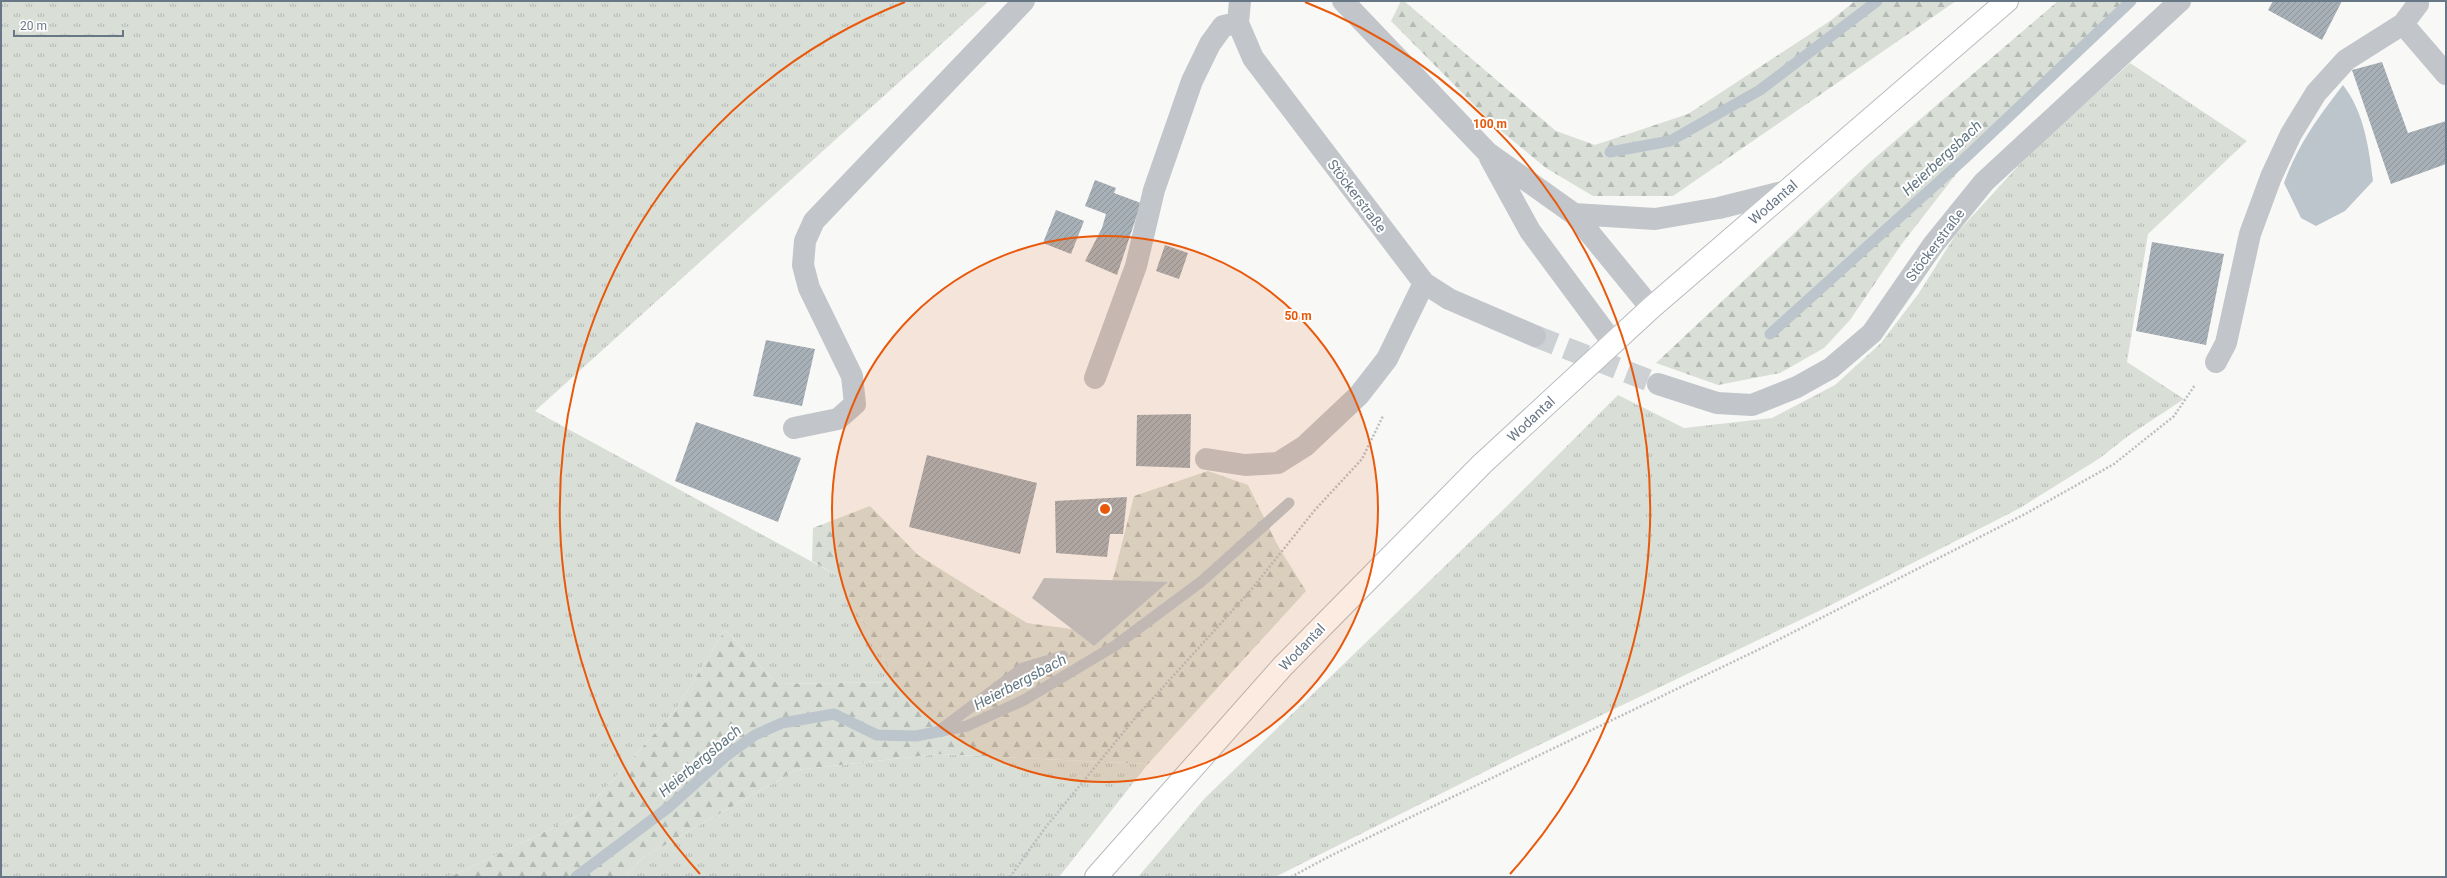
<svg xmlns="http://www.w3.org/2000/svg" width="2447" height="878" font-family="Roboto,sans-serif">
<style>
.grass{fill:url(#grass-tufts)}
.forest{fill:url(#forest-firs)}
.water{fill:#bcc5cb}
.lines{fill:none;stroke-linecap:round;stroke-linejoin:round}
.stream{stroke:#bcc5cb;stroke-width:11}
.building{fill:url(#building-hatch)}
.minor-tunnel{stroke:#cdd1d4;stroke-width:22;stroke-dasharray:22 11;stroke-linecap:butt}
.major-casing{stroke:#b7bbbf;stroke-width:24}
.path{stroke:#bcbec1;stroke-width:2.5;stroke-dasharray:2 2;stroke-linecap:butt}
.minor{stroke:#c2c5c9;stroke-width:22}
.major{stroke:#fff;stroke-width:22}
.ring{fill:none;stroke:#e8590c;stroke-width:2}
.labels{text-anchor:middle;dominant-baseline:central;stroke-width:4;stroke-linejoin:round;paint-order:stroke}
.street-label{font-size:14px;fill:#687786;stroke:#fff}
.water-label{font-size:15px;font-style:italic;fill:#637781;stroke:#fff}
.centre{fill:#e8590c;stroke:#fff;stroke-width:2}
.ring-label{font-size:12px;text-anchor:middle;font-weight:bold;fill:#e8590c;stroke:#fff;stroke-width:4;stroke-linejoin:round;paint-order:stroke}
</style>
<defs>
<pattern id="grass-tufts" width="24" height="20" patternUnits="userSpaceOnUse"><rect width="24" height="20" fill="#d9dfd7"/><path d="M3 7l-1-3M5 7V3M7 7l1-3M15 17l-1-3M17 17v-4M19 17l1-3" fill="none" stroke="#b4bab4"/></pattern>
<pattern id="forest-firs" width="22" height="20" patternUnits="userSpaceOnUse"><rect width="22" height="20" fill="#d9dfd7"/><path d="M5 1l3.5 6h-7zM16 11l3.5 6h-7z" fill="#b4bab4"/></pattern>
<pattern id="building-hatch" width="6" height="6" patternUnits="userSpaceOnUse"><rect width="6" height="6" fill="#a8b0b7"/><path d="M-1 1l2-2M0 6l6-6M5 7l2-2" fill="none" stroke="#8d949a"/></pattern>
</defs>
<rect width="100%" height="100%" fill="#f8f8f6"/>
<path class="grass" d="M 1,1 L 989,1 L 535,411 L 838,576 L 896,682 L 778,684 L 725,630 L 675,711 L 582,814 L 454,875 L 444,877 L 1,877 Z
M 2130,63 L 2247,141 L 2148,234 L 2127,362 L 2184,399 L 2128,436 L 2100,458 L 2020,508 L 1823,609 L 1512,758 L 1275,877 L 1138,877 L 1205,798 L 1506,507 L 1618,395 L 1684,428 L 1772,418 L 1835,385 L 1881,343 L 1919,293 L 1956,234 L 2029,154 Z
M 938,754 L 1148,764 L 1059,877 L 625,877 L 644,857 L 796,770 Z"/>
<path class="forest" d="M 1401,1 L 1404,1 L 1556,131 L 1595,145 L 1688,114 L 1830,21 L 1855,1 L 1956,1 L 1673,196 L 1593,196 L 1546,168 L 1495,126 L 1391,21 Z
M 2058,1 L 2138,1 L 1992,128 L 1901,245 L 1850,320 L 1824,348 L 1780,373 L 1718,385 L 1656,363 L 1868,164 Z
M 1208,471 L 1248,485 L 1278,546 L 1306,591 L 1148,764 L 938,754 L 796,770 L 644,857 L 625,877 L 444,877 L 454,875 L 582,814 L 675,711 L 725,630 L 778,684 L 896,682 L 838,576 L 812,561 L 813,528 L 870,506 L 918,555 L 1027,623 L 1094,632 L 1114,575 L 1134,496 Z"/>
<path class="water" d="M 2343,85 C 2364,112 2369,148 2373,181 L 2345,211 L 2316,226 L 2301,218 L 2284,183 C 2299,143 2317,119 2343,85 Z
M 1044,578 L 1168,582 L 1094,646 L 1032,598 Z"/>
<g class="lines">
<path class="stream" d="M 1610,152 L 1670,141 L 1760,90 L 1877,1
M 1770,334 L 1963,160 L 2131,1
M 940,730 L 1023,668 L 1063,656
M 576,877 L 669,807 L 726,756 L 755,735 L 782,723 L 834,714 L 877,735 L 916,736 L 967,726 L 1024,700 L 1116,645 L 1202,581 L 1289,503"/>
</g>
<path class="building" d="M 2273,1 L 2342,1 L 2322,40 L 2268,10 Z
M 2382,62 L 2408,133 L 2446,121 L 2446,164 L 2391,184 L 2352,70 Z
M 1095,180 L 1116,188 L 1114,193 L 1141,203 L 1117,275 L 1085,261 L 1102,228 L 1106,214 L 1085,206 Z
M 1056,210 L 1084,221 L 1071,254 L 1043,243 Z
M 2152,242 L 2224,254 L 2206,345 L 2136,331 Z
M 1165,245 L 1188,253 L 1179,279 L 1156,271 Z
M 766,340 L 815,349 L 802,406 L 753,396 Z
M 1191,414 L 1190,468 L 1136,466 L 1137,415 Z
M 696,422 L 801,458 L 778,522 L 675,481 Z
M 927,455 L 1037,483 L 1020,554 L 909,527 Z
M 1127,497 L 1123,534 L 1110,534 L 1107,557 L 1056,553 L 1055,501 Z"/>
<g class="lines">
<path class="minor-tunnel" d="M 1535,336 L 1658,384"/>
<defs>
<path id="major" d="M 1096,877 L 1283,666 L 1482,464 L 1651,308 L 2007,1"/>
</defs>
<use href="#major" class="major-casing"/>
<path class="path" d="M 1010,877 L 1045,828 L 1136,717 L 1251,590 L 1314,511 L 1362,459 L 1383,416
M 1291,877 L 1330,856 L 1768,645 L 2027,513 L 2114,464 L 2174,416 L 2195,385"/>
<path class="minor" d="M 1240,1 L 1238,23 L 1253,58 L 1424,283 L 1449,299 L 1535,336
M 1343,1 L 1488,153 L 1574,214 L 1651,308
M 2403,24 L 2446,74
M 1490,158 L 1530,231 L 1613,343
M 1574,214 L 1655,219 L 1719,208 L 1786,191
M 2216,362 L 2226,343 L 2250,234 L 2271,177 L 2291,134 L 2316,93 L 2346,60 L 2403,24 L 2418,4 L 2417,1
M 1095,378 L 1136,266 L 1154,190 L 1192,81 L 1210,44 L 1223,26 L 1238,23
M 1658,384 L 1717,403 L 1752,405 L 1797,387 L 1831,368 L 1872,333 L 1933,245 L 1984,182 L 2180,1
M 794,428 L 838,419 L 855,404 L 852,376 L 809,288 L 803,265 L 805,241 L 814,221 L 1024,1
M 1206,459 L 1245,465 L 1278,463 L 1305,446 L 1359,395 L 1387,359 L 1424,283"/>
<use href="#major" class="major"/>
</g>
<circle cx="1105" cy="509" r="273" fill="#e8590c" fill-opacity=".12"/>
<g class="ring">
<circle cx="1105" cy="509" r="273"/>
<path d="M700 874A545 545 0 0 1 905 2M1305 2A545 545 0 0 1 1510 874"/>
</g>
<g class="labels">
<g class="street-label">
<text transform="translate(1357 196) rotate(53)">Stöckerstraße</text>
<text transform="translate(1773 202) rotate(-41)">Wodantal</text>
<text transform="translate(1935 245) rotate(-53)">Stöckerstraße</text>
<text transform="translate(1531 419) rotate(-43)">Wodantal</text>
<text transform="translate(1302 647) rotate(-46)">Wodantal</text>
</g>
<g class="water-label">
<text transform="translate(1942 158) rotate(-43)">Heierbergsbach</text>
<text transform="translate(1020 682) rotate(-28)">Heierbergsbach</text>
<text transform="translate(700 761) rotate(-40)">Heierbergsbach</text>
</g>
</g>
<circle cx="1105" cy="509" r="6" class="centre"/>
<g class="ring-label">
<text x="1490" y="128">100 m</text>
<text x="1298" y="320">50 m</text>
</g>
<rect width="2447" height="878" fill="none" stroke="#687786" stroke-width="4"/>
<path d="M14 30v6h109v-6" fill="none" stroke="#687786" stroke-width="2"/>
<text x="20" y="30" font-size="12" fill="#687786" stroke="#ffffff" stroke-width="3" paint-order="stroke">20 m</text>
</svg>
